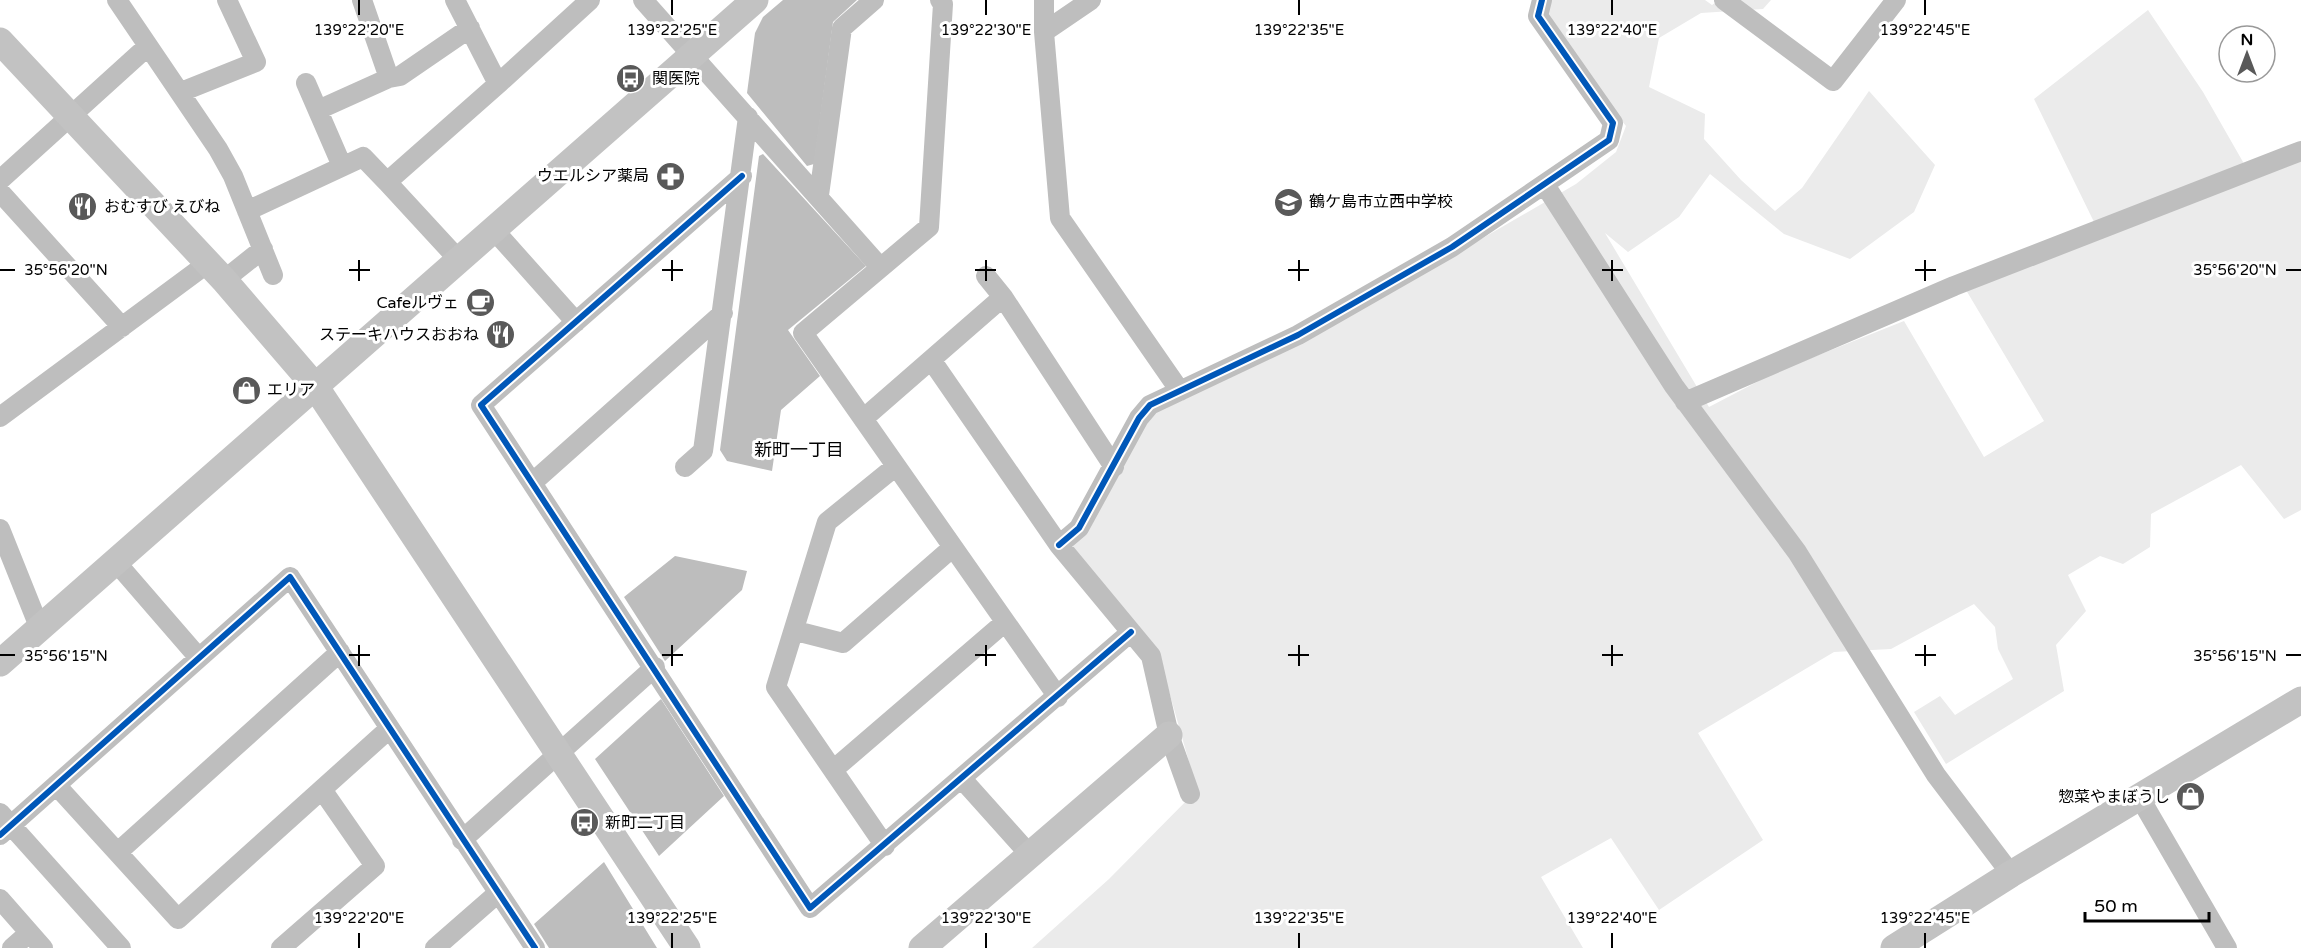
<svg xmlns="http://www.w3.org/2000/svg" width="2301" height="948" font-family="'Varela Round','Noto Sans JP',sans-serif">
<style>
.green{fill:#ebebeb}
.water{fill:#bdbdbd}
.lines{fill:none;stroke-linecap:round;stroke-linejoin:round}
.street{stroke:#bebebe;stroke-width:20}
.secondary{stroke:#c2c2c2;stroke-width:27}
.cycleway-casing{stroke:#fff;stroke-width:10}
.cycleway{stroke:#0057b8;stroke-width:6}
.ticks{fill:none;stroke:#000;stroke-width:2}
.labels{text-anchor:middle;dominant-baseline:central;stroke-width:6;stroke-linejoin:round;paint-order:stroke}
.poi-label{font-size:16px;fill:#000;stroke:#fff;text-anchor:start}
.neighbourhood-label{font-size:18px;fill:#000;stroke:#fff}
.ticks-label{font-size:15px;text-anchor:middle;fill:#000;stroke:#fff;stroke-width:6;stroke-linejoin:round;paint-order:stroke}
</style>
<rect width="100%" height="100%" fill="#fff"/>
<path class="green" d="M 1543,0 L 1705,0 L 1712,5 L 1719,0 L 1771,0 L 1763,9 L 1701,13 L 1659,38 L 1649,87 L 1705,114 L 1704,139 L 1741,180 L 1775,211 L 1802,188 L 1869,91 L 1935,165 L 1914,212 L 1850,259 L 1784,234 L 1710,174 L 1679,217 L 1628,252 L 1605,233 L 1709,407 L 1776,372 L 1904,321 L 1984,457 L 2044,421 L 1966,290 L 2094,222 L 2034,99 L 2148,10 L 2203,92 L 2251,176 L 2301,157 L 2301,510 L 2284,519 L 2241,465 L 2151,514 L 2150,547 L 2123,564 L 2100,556 L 2068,575 L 2086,611 L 2056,645 L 2064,691 L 1946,764 L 1914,712 L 1940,696 L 1955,715 L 2013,679 L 1998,649 L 1995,627 L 1974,604 L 1891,649 L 1834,652 L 1698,733 L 1763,840 L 1659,910 L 1611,838 L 1541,877 L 1583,948 L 1032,948 L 1109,879 L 1197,790 L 1157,649 L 1072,548 L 1146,422 L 1159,409 L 1345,318 L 1576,184 L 1616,152 L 1626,126 L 1538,16 Z"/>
<path class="water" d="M 783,0 L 857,0 L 833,22 L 814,164 L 807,166 L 747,93 L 755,33 L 763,17 Z
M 763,154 L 866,266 L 788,330 L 820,376 L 781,410 L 772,471 L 727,461 L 720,450 L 759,156 Z
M 675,556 L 747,571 L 742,590 L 665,661 L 624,597 Z
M 661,699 L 724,796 L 659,856 L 595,759 Z
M 604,862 L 657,948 L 549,948 L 534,924 Z"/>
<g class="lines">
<path class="street" d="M 117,0 L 218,149 L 233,176 L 273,275
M 362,0 L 389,78 L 400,76 L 470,28
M 455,0 L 498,84 L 387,182 L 458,259
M 643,0 L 880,267
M 940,0 L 943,4 L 929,227 L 803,333 L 1058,697
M 1044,0 L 1044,32
M 1091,0 L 1044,32 L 1060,218 L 1180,391
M 1724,0 L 1833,81 L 1896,0
M 306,83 L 342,166
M 498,84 L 590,0
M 181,92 L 256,62 L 227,0
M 318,110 L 389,78
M 742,176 L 481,405 L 810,908 L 1131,632
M 0,180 L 148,46
M 1545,185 L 1674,386 L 1797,552 L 1936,775 L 2011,874
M 0,192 L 122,327
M 819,195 L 842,28 L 874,0
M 247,211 L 363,157 L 387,182
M 493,229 L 576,322
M 986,276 L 1003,297
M 224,280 L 263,249
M 932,361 L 1059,545 L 1151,656 L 1169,735 L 1190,794
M 1685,402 L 1954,286 L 2301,151
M 0,417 L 208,263
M 863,419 L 1003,297 L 1114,467
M 685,467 L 703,451 L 748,117
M 532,483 L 723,313
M 0,529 L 40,629
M 1059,545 L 1079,528 L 1139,418 L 1150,405 L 1298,335 L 1452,247 L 1609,140 L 1613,123 L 1538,16 L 1542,0
M 115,561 L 199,658
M 796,631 L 843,643 L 952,548
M 833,770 L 1004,623
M 962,779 L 1030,855
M 56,785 L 178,919 L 389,729
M 2140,798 L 2227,948
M 0,813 L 121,948
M 0,835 L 290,577 L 535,948
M 462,840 L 655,667
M 885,846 L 776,687 L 827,522 L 896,466
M 118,852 L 340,652
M 0,899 L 43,948
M 12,948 L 29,933
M 281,948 L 375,866 L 323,791
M 435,948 L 498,893"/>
<path class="secondary" d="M 0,41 L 224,280 L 315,386 L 687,948
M 0,663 L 755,0
M 922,948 L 1169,735
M 1894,948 L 2011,874 L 2301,700"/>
<defs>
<path id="cycleway" d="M 742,176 L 481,405 L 810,908 L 1131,632
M 1059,545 L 1079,528 L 1139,418 L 1150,405 L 1298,335 L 1452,247 L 1609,140 L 1613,123 L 1538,16 L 1542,0
M 0,835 L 290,577 L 535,948"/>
</defs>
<use href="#cycleway" class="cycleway-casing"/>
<use href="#cycleway" class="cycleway"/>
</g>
<path class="ticks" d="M 359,0 L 359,15M 672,0 L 672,15M 986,0 L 986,15M 1299,0 L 1299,15M 1612,0 L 1612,15M 1925,0 L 1925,15M 359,260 L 359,281M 672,260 L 672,281M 986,260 L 986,281M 1299,260 L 1299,281M 1612,260 L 1612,281M 1925,260 L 1925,281M 0,270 L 15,270M 349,270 L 370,270M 662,270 L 683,270M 975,270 L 996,270M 1288,270 L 1309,270M 1602,270 L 1623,270M 1915,270 L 1936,270M 2286,270 L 2301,270M 359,645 L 359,666M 672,645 L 672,666M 986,645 L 986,666M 1299,645 L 1299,666M 1612,645 L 1612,666M 1925,645 L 1925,666M 0,655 L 15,655M 349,655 L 370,655M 662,655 L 683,655M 975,655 L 996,655M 1288,655 L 1309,655M 1602,655 L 1623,655M 1915,655 L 1936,655M 2286,655 L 2301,655M 359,933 L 359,948M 672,933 L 672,948M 986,933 L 986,948M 1299,933 L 1299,948M 1612,933 L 1612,948M 1925,933 L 1925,948"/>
<defs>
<symbol id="bus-disc" viewBox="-11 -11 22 22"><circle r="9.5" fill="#595959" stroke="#fff"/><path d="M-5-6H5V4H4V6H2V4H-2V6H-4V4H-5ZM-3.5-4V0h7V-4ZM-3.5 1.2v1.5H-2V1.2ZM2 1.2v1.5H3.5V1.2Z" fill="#fff"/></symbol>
<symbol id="pharmacy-disc" viewBox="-11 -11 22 22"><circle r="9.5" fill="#595959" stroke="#fff"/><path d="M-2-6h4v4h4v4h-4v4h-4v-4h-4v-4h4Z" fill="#fff"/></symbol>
<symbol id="school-disc" viewBox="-11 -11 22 22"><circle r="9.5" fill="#595959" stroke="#fff"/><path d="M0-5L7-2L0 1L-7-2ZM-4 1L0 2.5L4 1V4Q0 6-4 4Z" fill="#fff"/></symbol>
<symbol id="restaurant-disc" viewBox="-11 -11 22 22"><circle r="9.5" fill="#595959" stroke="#fff"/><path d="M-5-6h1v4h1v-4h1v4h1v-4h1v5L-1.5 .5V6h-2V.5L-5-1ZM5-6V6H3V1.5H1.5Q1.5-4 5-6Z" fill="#fff"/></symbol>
<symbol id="cafe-disc" viewBox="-11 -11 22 22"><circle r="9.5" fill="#595959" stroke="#fff"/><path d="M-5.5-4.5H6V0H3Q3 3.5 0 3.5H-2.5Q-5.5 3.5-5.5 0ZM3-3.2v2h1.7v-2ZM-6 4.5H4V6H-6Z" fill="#fff"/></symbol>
<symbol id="shop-disc" viewBox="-11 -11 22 22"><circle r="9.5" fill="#595959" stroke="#fff"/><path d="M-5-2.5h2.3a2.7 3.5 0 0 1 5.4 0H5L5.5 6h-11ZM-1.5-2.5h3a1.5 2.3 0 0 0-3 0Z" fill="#fff"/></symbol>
</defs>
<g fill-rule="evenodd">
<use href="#bus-disc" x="614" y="62" width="33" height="33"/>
<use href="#pharmacy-disc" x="654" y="160" width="33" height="33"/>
<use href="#school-disc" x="1272" y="186" width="33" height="33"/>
<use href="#restaurant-disc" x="66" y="190" width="33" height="33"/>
<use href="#cafe-disc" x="464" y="286" width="33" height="33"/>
<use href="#restaurant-disc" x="484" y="318" width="33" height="33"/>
<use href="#shop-disc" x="230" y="374" width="33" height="33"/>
<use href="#shop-disc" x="2174" y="780" width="33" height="33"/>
<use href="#bus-disc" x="568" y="806" width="33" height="33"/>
</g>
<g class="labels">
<g class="poi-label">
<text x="652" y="79">関医院</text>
<text x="649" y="176" text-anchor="end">ウエルシア薬局</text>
<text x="1309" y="202">鶴ケ島市立西中学校</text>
<text x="104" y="207">おむすび えびね</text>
<text x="459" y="303" text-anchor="end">Cafeルヴェ</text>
<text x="479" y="335" text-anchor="end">ステーキハウスおおね</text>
<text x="267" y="390">エリア</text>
<text x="2170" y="797" text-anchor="end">惣菜やまぼうし</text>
<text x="605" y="823">新町二丁目</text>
</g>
<g class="neighbourhood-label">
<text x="799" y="450">新町一丁目</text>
</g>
</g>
<g class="ticks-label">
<text x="359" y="35">139°22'20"E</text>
<text x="672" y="35">139°22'25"E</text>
<text x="986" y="35">139°22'30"E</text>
<text x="1299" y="35">139°22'35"E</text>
<text x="1612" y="35">139°22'40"E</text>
<text x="1925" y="35">139°22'45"E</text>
<text x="66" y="275">35°56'20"N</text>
<text x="2235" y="275">35°56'20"N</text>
<text x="66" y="661">35°56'15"N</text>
<text x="2235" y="661">35°56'15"N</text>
<text x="359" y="923">139°22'20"E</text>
<text x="672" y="923">139°22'25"E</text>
<text x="986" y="923">139°22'30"E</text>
<text x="1299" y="923">139°22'35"E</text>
<text x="1612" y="923">139°22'40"E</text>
<text x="1925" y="923">139°22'45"E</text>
</g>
<g transform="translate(2247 54)"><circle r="28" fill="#ffffff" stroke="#999999" stroke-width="1.5"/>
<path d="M0-4.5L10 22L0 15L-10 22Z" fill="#595959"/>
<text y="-9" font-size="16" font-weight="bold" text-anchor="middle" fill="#000000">N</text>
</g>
<path d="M2085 912v9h124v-9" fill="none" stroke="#000000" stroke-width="3"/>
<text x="2094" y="912" font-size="18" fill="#000000" stroke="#ffffff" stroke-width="4.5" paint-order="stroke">50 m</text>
</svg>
